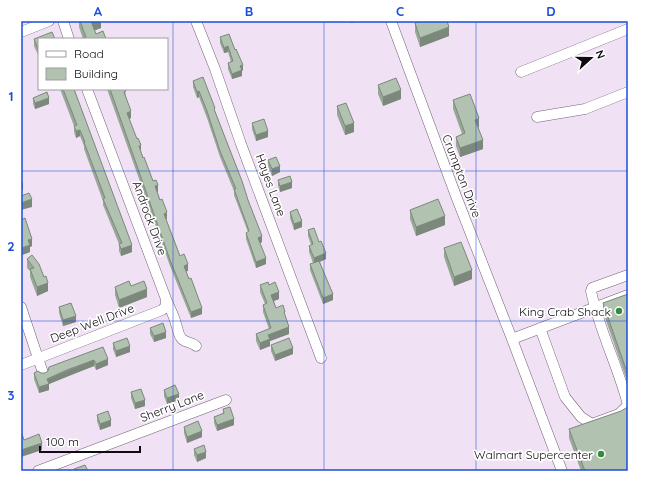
<svg xmlns="http://www.w3.org/2000/svg" width="649" height="492" font-family="Quicksand,sans-serif">
<style>
.lines{fill:none;stroke-linecap:round;stroke-linejoin:round}
.minor-casing{stroke:#726474;stroke-width:11}
.minor{stroke:#fff;stroke-width:10}
.wall{fill:#98a798}
.shaded-wall{fill:#7c887c}
.building{fill:#b1c2b1;stroke:#7c887c}
.grid{fill:none;stroke:#1d4ed8;stroke-width:1;stroke-opacity:0.55}
.poi-dot{fill:#338d3e;stroke:#fff;stroke-width:1.5}
.labels{text-anchor:middle;dominant-baseline:central;stroke-width:3.5;stroke-linejoin:round;paint-order:stroke}
.street-label{font-size:12px;fill:#100b11;stroke:#fff}
.poi-label{font-size:12px;fill:#100b11;stroke:#fff;text-anchor:end}
.neatline{fill:none;stroke:#1d4ed8;stroke-width:1.5}
.grid-label{font-size:13px;text-anchor:middle;font-weight:bold;fill:#1d4ed8}
</style>
<rect width="100%" height="100%" fill="#f1e1f4"/>
<g class="lines">
<defs>
<path id="minor" d="M 63,21 L 69,39
M 196,21 L 215,69 L 241,144 L 321,358
M 391,21 L 456,196 L 512,339
M 21,32 L 49,21
M 521,72 L 628,29
M 87,89 L 166,299 C 169,307 174,315 176,324 C 178,329 178,335 182,339 C 186,343 192,342 196,346
M 537,117 L 585,109 L 628,92
M 21,307 L 43,373
M 540,328 L 565,397 L 581,417 L 592,424 L 619,414 L 628,405 C 618,366 599,330 591,291 L 592,288 L 628,275
M 21,365 L 162,310 L 166,306 L 166,299
M 38,471 L 226,400
M 562,471 L 512,339 L 628,295"/>
</defs>
<use href="#minor" class="minor-casing"/>
<use href="#minor" class="minor"/>
</g>
<path class="wall" d="M 79,21 L 101,21 L 101,28 L 94,30 L 96,34 L 83,39 L 79,27 Z
M 415,23 L 449,36 L 420,47 L 415,32 Z
M 229,34 L 243,70 L 242,71 L 242,76 L 232,79 L 228,69 L 228,63 L 231,62 L 228,52 L 224,53 L 220,43 L 220,37 Z
M 34,39 L 39,39 L 39,57 L 34,46 Z
M 193,81 L 215,111 L 248,200 L 262,242 L 260,243 L 266,264 L 256,268 L 246,239 L 246,233 L 248,232 L 234,195 L 234,191 L 220,157 L 207,118 L 199,97 L 197,98 L 193,87 Z
M 378,85 L 401,99 L 383,106 L 378,94 Z
M 60,89 L 74,89 L 132,252 L 121,256 L 119,251 L 119,244 L 103,205 L 103,201 L 84,149 L 84,146 L 80,136 L 76,138 L 74,132 L 74,126 Z
M 107,89 L 125,89 L 126,97 L 131,118 L 129,119 L 141,152 L 158,192 L 157,192 L 167,219 L 166,219 L 180,256 L 188,271 L 186,271 L 202,314 L 191,318 L 170,266 Z
M 33,98 L 49,104 L 35,109 L 33,104 Z
M 453,100 L 479,127 L 478,128 L 483,149 L 460,157 L 456,146 L 456,137 L 462,134 L 453,109 Z
M 337,106 L 354,132 L 345,135 L 337,115 Z
M 252,123 L 268,137 L 256,141 L 252,129 Z
M 268,160 L 280,172 L 272,176 L 268,166 Z
M 278,180 L 292,188 L 280,192 L 278,186 Z
M 410,210 L 445,225 L 416,236 L 410,219 Z
M 290,212 L 302,227 L 294,230 L 290,218 Z
M 21,220 L 32,246 L 30,247 L 30,252 L 22,255 L 21,252 Z
M 308,230 L 319,242 L 326,259 L 320,262 L 333,300 L 323,304 L 310,270 L 310,264 L 313,263 L 309,252 L 309,246 L 311,245 L 308,236 Z
M 444,248 L 472,279 L 454,286 L 444,257 Z
M 27,259 L 44,277 L 48,291 L 37,296 L 30,277 L 30,271 L 27,268 Z
M 260,285 L 269,285 L 279,299 L 274,301 L 276,308 L 285,316 L 289,334 L 270,341 L 270,346 L 260,350 L 256,341 L 256,334 L 269,329 L 263,312 L 263,305 L 265,304 L 260,292 Z
M 131,286 L 147,297 L 119,308 L 115,295 L 115,287 Z
M 628,294 L 628,384 L 603,312 L 603,303 Z
M 59,307 L 76,322 L 63,326 L 59,313 Z
M 150,328 L 166,338 L 154,342 L 150,334 Z
M 113,343 L 130,352 L 116,357 L 113,349 Z
M 271,345 L 293,354 L 275,361 L 271,351 Z
M 103,347 L 108,365 L 96,370 L 94,366 L 67,376 L 49,384 L 49,390 L 39,393 L 34,379 L 34,373 L 45,373 Z
M 164,390 L 179,400 L 167,404 L 164,396 Z
M 131,392 L 145,406 L 135,409 L 131,398 Z
M 223,409 L 234,425 L 217,431 L 214,423 L 214,417 L 223,414 Z
M 97,415 L 111,426 L 100,430 L 97,421 Z
M 184,427 L 202,437 L 187,443 L 184,433 Z
M 569,429 L 628,471 L 581,471 L 569,438 Z
M 194,449 L 206,458 L 197,462 L 194,455 Z"/>
<path class="shaded-wall" d="M 91,21 L 101,21 L 101,28 L 91,32 Z
M 351,21 L 358,21 L 351,23 Z
M 449,27 L 449,36 L 420,47 L 420,38 Z
M 228,46 L 228,52 L 224,53 L 224,48 Z
M 243,65 L 243,70 L 242,71 L 242,76 L 232,79 L 232,74 L 240,66 Z
M 401,90 L 401,99 L 383,106 L 383,97 Z
M 199,91 L 199,97 L 197,98 L 197,92 Z
M 49,98 L 49,104 L 35,109 L 35,103 Z
M 131,111 L 131,118 L 127,119 L 127,113 Z
M 479,118 L 479,127 L 475,129 L 475,120 Z
M 354,123 L 354,132 L 345,135 L 345,126 Z
M 80,130 L 80,136 L 76,138 L 76,131 Z
M 268,131 L 268,137 L 256,141 L 256,135 Z
M 483,140 L 483,149 L 460,157 L 460,148 Z
M 141,145 L 141,152 L 139,153 L 139,146 Z
M 280,166 L 280,172 L 272,176 L 272,169 Z
M 23,182 L 23,189 L 21,190 L 21,183 Z
M 292,182 L 292,188 L 280,192 L 280,186 Z
M 158,185 L 158,192 L 155,193 L 155,186 Z
M 32,199 L 32,207 L 21,210 L 21,203 Z
M 167,212 L 167,219 L 164,220 L 164,214 Z
M 445,216 L 445,225 L 416,236 L 416,227 Z
M 302,221 L 302,227 L 294,230 L 294,224 Z
M 262,236 L 262,242 L 258,244 L 258,238 Z
M 32,239 L 32,246 L 30,247 L 30,252 L 22,255 L 22,248 L 28,240 Z
M 132,245 L 132,252 L 121,256 L 121,249 Z
M 326,253 L 326,259 L 314,264 L 314,258 Z
M 266,258 L 266,264 L 256,268 L 256,262 Z
M 188,264 L 188,271 L 184,272 L 184,266 Z
M 472,270 L 472,279 L 454,286 L 454,277 Z
M 48,283 L 48,291 L 37,296 L 37,287 Z
M 147,289 L 147,297 L 119,308 L 119,300 Z
M 279,292 L 279,299 L 271,302 L 271,295 Z
M 333,294 L 333,300 L 323,304 L 323,298 Z
M 202,308 L 202,314 L 191,318 L 191,312 Z
M 76,316 L 76,322 L 63,326 L 63,320 Z
M 289,327 L 289,334 L 270,341 L 270,346 L 260,350 L 260,343 L 268,335 Z
M 166,332 L 166,338 L 154,342 L 154,336 Z
M 130,346 L 130,352 L 116,357 L 116,351 Z
M 293,348 L 293,354 L 275,361 L 275,355 Z
M 108,359 L 108,365 L 96,370 L 96,364 Z
M 94,360 L 94,366 L 49,384 L 49,390 L 39,393 L 39,387 L 47,379 Z
M 179,394 L 179,400 L 167,404 L 167,398 Z
M 145,400 L 145,406 L 135,409 L 135,403 Z
M 234,419 L 234,425 L 217,431 L 217,425 Z
M 111,420 L 111,426 L 100,430 L 100,424 Z
M 202,431 L 202,437 L 187,443 L 187,437 Z
M 42,443 L 42,450 L 21,457 L 21,450 Z
M 206,452 L 206,458 L 197,462 L 197,455 Z"/>
<path class="building" d="M 80,21 L 91,21 L 96,34 L 103,31 L 106,39 L 83,39 L 83,38 L 86,37 Z
M 421,21 L 447,21 L 449,27 L 420,38 L 415,23 Z
M 52,32 L 55,39 L 39,39 L 39,51 L 34,39 Z
M 229,34 L 235,50 L 236,49 L 243,65 L 240,66 L 242,70 L 232,74 L 228,63 L 233,61 L 228,46 L 224,48 L 220,37 Z
M 203,77 L 215,108 L 214,109 L 242,181 L 248,200 L 262,236 L 258,238 L 266,258 L 256,262 L 246,233 L 249,231 L 234,189 L 236,189 L 220,151 L 207,111 L 199,91 L 197,92 L 193,81 Z
M 396,78 L 401,90 L 383,97 L 378,85 Z
M 63,89 L 74,89 L 132,245 L 121,249 L 119,244 L 122,243 L 103,199 L 105,198 L 84,142 L 85,142 L 80,130 L 76,131 L 74,126 L 77,125 Z
M 110,89 L 125,89 L 126,91 L 124,92 L 131,111 L 127,113 L 137,139 L 138,138 L 141,145 L 139,146 L 143,158 L 144,157 L 153,181 L 156,180 L 158,185 L 155,186 L 160,200 L 162,199 L 167,212 L 164,214 L 180,256 L 184,254 L 188,264 L 184,266 L 189,279 L 191,278 L 202,308 L 191,312 L 170,260 Z
M 47,92 L 49,98 L 35,103 L 33,98 Z
M 470,94 L 479,118 L 475,120 L 483,140 L 460,148 L 456,137 L 465,133 L 453,100 Z
M 346,103 L 354,123 L 345,126 L 337,106 Z
M 264,119 L 268,131 L 256,135 L 252,123 Z
M 276,157 L 280,166 L 272,169 L 268,160 Z
M 290,176 L 292,182 L 280,186 L 278,180 Z
M 29,193 L 32,199 L 21,203 L 21,196 Z
M 438,199 L 445,216 L 416,227 L 410,210 Z
M 297,209 L 302,221 L 294,224 L 290,212 Z
M 25,218 L 32,239 L 28,240 L 30,245 L 22,248 L 21,245 L 21,220 Z
M 314,228 L 319,242 L 321,241 L 326,253 L 314,258 L 309,246 L 313,244 L 308,230 Z
M 461,242 L 472,270 L 454,277 L 444,248 Z
M 32,255 L 39,264 L 44,277 L 46,276 L 48,283 L 37,287 L 30,269 L 34,268 L 27,259 Z
M 319,261 L 333,294 L 323,298 L 310,264 Z
M 129,281 L 131,286 L 144,281 L 147,289 L 119,300 L 115,287 Z
M 268,282 L 269,285 L 275,282 L 279,292 L 271,295 L 276,308 L 283,305 L 285,312 L 284,312 L 289,327 L 268,335 L 270,339 L 260,343 L 256,334 L 271,328 L 263,305 L 267,303 L 260,285 Z
M 628,294 L 628,375 L 603,303 Z
M 71,303 L 76,316 L 63,320 L 59,307 Z
M 163,323 L 166,332 L 154,336 L 150,328 Z
M 127,338 L 130,346 L 116,351 L 113,343 Z
M 289,338 L 293,348 L 275,355 L 271,345 Z
M 103,347 L 108,359 L 96,364 L 94,360 L 67,370 L 47,379 L 49,384 L 39,387 L 34,373 L 38,371 L 41,373 L 45,373 L 48,371 L 49,367 Z
M 175,385 L 179,394 L 167,398 L 164,390 Z
M 141,389 L 145,400 L 135,403 L 131,392 Z
M 230,407 L 234,419 L 217,425 L 214,417 L 224,413 L 223,409 Z
M 628,407 L 628,471 L 585,471 L 569,429 L 621,411 L 626,408 Z
M 108,411 L 111,420 L 100,424 L 97,415 Z
M 198,421 L 202,431 L 187,437 L 184,427 Z
M 21,434 L 22,434 L 24,440 L 39,434 L 42,443 L 21,450 Z
M 204,445 L 206,452 L 197,455 L 194,449 Z
M 85,465 L 88,471 L 74,471 L 74,469 Z"/>
<path class="grid" d="M 173,21 L 173,471M 324,21 L 324,471M 476,21 L 476,471M 21,171 L 628,171M 21,321 L 628,321"/>
<g class="poi-dot">
<circle cx="619" cy="311" r="4"/>
<circle cx="601" cy="454" r="4"/>
</g>
<g class="labels">
<g class="street-label">
<text transform="translate(462 176) rotate(69)">Crumpton Drive</text>
<text transform="translate(271 185) rotate(70)">Hayes Lane</text>
<text transform="translate(150 218) rotate(70)">Androck Drive</text>
<text transform="translate(92 323) rotate(-21)">Deep Well Drive</text>
<text transform="translate(172 406) rotate(-21)">Sherry Lane</text>
</g>
<g class="poi-label">
<text x="611" y="311">King Crab Shack</text>
<text x="593" y="454">Walmart Supercenter</text>
</g>
</g>
<rect width="649" height="492" fill="none" stroke="#ffffff" stroke-width="44"/>
<rect x="38" y="38" width="130" height="52" fill="#ffffff" stroke="#9f9da0"/>
<rect x="46" y="51" width="20" height="6" fill="#ffffff" stroke="#9f9da0"/>
<text x="74" y="58" font-size="12" fill="#100b11">Road</text>
<rect x="46" y="68" width="20" height="12" fill="#b1c2b1" stroke="#9f9da0"/>
<text x="74" y="78" font-size="12" fill="#100b11">Building</text>
<g transform="translate(591 58) rotate(69)" stroke="#ffffff" stroke-width="3" paint-order="stroke">
<path d="M0-3L7 15L0 10L-7 15Z" fill="#100b11"/>
<text y="-6" font-size="11" font-weight="bold" text-anchor="middle" fill="#100b11">N</text>
</g>
<path d="M40 446v6h100v-6" fill="none" stroke="#100b11" stroke-width="2"/>
<text x="46" y="446" font-size="12" fill="#100b11" stroke="#ffffff" stroke-width="3" paint-order="stroke">100 m</text>
<rect x="22" y="22" width="605" height="448" class="neatline"/>
<g class="grid-label">
<text x="98" y="16">A</text>
<text x="249" y="16">B</text>
<text x="400" y="16">C</text>
<text x="551" y="16">D</text>
<text x="11" y="101">1</text>
<text x="11" y="251">2</text>
<text x="11" y="400">3</text>
</g>
</svg>
